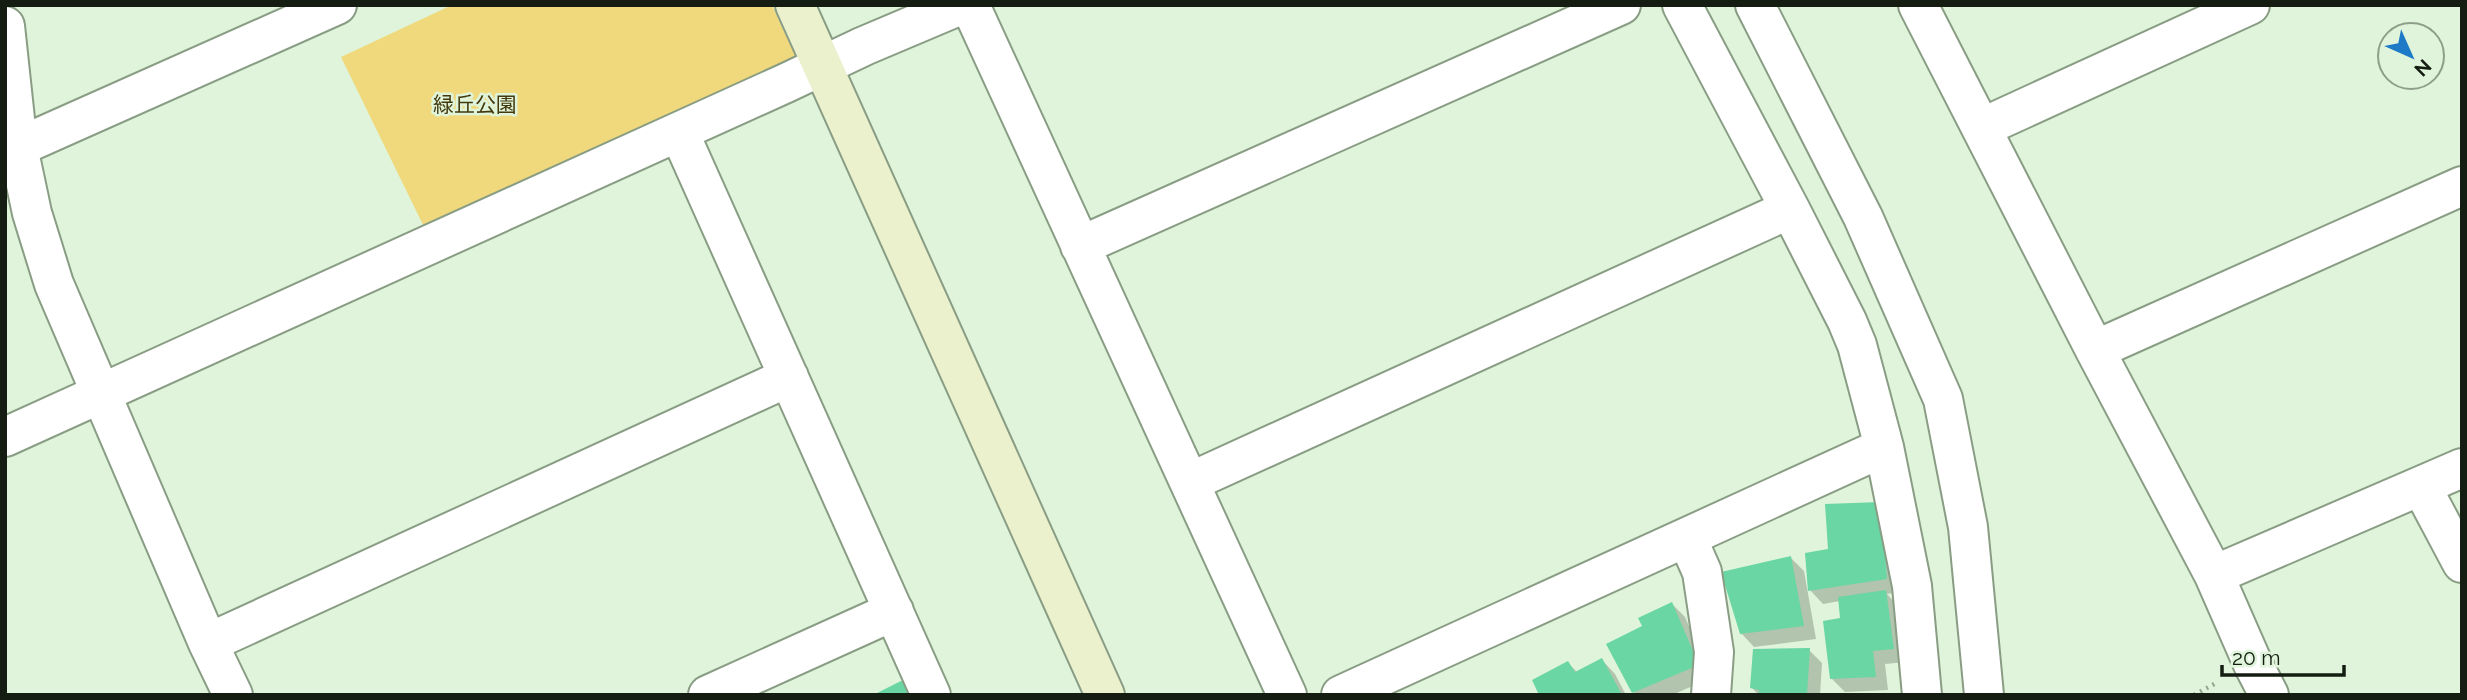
<svg xmlns="http://www.w3.org/2000/svg" width="2467" height="700" font-family="Raleway,'Noto Sans JP',sans-serif">
<style>
.green{fill:#f0d97c}
.shadow{fill:#0003}
.building{fill:#69d6a3}
.lines{fill:none;stroke-linecap:round;stroke-linejoin:round}
.street-casing{stroke:#899d84;stroke-width:42}
.secondary-casing{stroke:#899d84;stroke-width:42}
.path{stroke:#95a591;stroke-width:4.5;stroke-dasharray:2 5;stroke-linecap:butt}
.street{stroke:#fff;stroke-width:38}
.secondary{stroke:#ebf0cd;stroke-width:38}
.labels{text-anchor:middle;dominant-baseline:central;stroke-width:5;stroke-linejoin:round;paint-order:stroke}
.park-label{font-size:21px;fill:#43390d;stroke:#dff4da}
</style>
<rect width="100%" height="100%" fill="#dff4da"/>
<path class="green" d="M 452,5 L 772,5 L 801,68 L 427,233 L 341,57 Z"/>
<path class="shadow" d="M 1881,504 L 1900,592 L 1887,594 L 1898,606 L 1906,662 L 1885,664 L 1888,690 L 1845,692 L 1831,678 L 1842,620 L 1840,601 L 1823,604 L 1810,590 L 1830,551 Z
M 1791,558 L 1804,571 L 1816,639 L 1754,647 L 1741,633 Z
M 1672,604 L 1685,617 L 1711,678 L 1672,695 L 1636,695 L 1634,692 L 1644,627 Z
M 1809,650 L 1822,663 L 1820,695 L 1759,695 L 1752,688 Z
M 1602,660 L 1615,674 L 1626,695 L 1541,695 L 1568,663 L 1578,673 Z"/>
<path class="building" d="M 1881,502 L 1887,579 L 1808,591 L 1805,553 L 1828,549 L 1825,504 Z
M 1791,556 L 1804,626 L 1740,634 L 1721,572 Z
M 1886,590 L 1894,649 L 1873,651 L 1876,677 L 1830,679 L 1823,621 L 1840,618 L 1838,597 Z
M 1672,602 L 1699,665 L 1632,693 L 1606,644 L 1642,626 L 1638,618 Z
M 1810,648 L 1807,695 L 1759,695 L 1759,690 L 1750,688 L 1753,649 Z
M 1602,658 L 1622,695 L 1539,695 L 1532,680 L 1568,661 L 1575,672 Z
M 909,677 L 918,695 L 873,695 Z"/>
<g class="lines">
<defs>
<path id="street" d="M 970,5 L 1287,695
M 1682,5 L 1790,209 L 1847,321 L 1857,345 L 1884,447 L 1912,586 L 1922,695
M 1755,5 L 1863,217 L 1943,399 L 1968,527 L 1984,695
M 1918,5 L 2095,350 L 2214,575 L 2253,664 L 2269,695
M 5,26 L 18,147 L 32,213 L 54,284 L 208,643 L 233,695
M 1981,128 L 2250,5
M 679,132 L 931,695
M 18,147 L 337,5
M 1080,246 L 1621,5
M 2095,350 L 2462,186
M 5,437 L 786,83 L 864,46 L 961,5
M 1190,482 L 1790,209
M 2421,486 L 2462,563
M 1687,538 L 1702,572 L 1714,652 L 1711,695
M 2214,575 L 2462,468
M 208,643 L 789,377
M 708,695 L 894,611
M 1341,695 L 1884,447"/>
<path id="secondary" d="M 795,5 L 1105,695"/>
</defs>
<use href="#street" class="street-casing"/>
<use href="#secondary" class="secondary-casing"/>
<path class="path" d="M 2194,695 L 2218,682"/>
<use href="#street" class="street"/>
<use href="#secondary" class="secondary"/>
</g>
<g class="labels">
<g class="park-label">
<text x="475" y="104">緑丘公園</text>
</g>
</g>
<rect width="2467" height="700" fill="none" stroke="#151d13" stroke-width="14"/>
<g transform="translate(2411 56) rotate(135)"><circle r="33" fill="#dff4da" stroke="#8e9e8a" stroke-width="2"/>
<path d="M0-5L12 26L0 18L-12 26Z" fill="#1d7ac7"/>
<text y="-10" font-size="19" font-weight="bold" text-anchor="middle" fill="#151d13">N</text>
</g>
<path d="M2222 665v10h122v-10" fill="none" stroke="#151d13" stroke-width="3.5"/>
<text x="2232" y="665" font-size="21" fill="#151d13" stroke="#dff4da" stroke-width="5" paint-order="stroke">20 m</text>
</svg>
